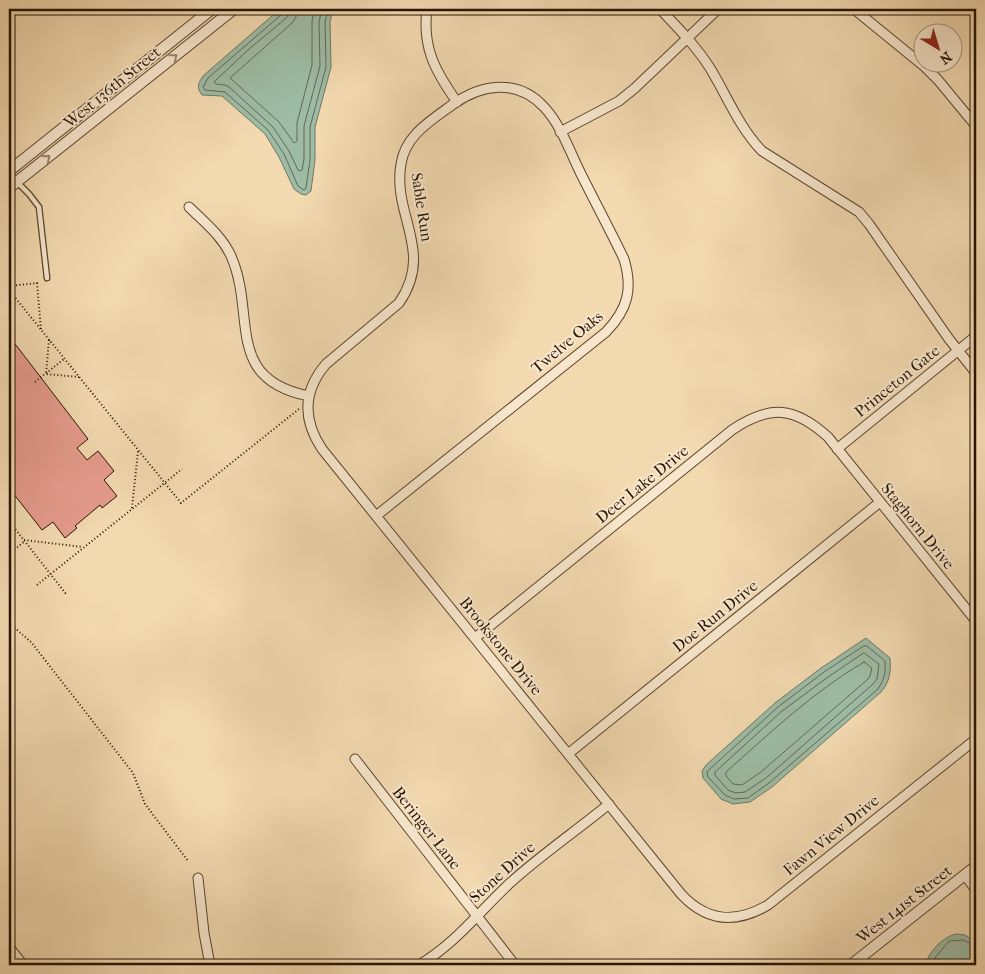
<svg xmlns="http://www.w3.org/2000/svg" width="985" height="974" font-family="'IM FELL French Canon',serif">
<style>
.water{fill:#9dbba5;stroke:#6e7863}
.lines{fill:none;stroke-linecap:round;stroke-linejoin:round}
.shore{stroke:#626853;stroke-width:1}
.building{fill:#e69b8d;stroke:#271401}
.service-casing{stroke:#5a452d;stroke-width:7}
.minor-casing{stroke:#5a452d;stroke-width:11}
.tertiary-casing{stroke:#5a452d;stroke-width:12}
.path{stroke:#271401;stroke-width:2;stroke-dasharray:1 2.5;stroke-linecap:butt}
.service{stroke:#f7e6cc;stroke-width:4.5}
.minor{stroke:#f7e6cc;stroke-width:9}
.tertiary{stroke:#f7e6cc;stroke-width:10}
.oneway{stroke:#998871}
.labels{text-anchor:middle;dominant-baseline:central;stroke-width:4;stroke-linejoin:round;paint-order:stroke}
.street-label{font-size:16px;fill:#271401;stroke:#f7e6cc}
</style>
<rect width="100%" height="100%" fill="#f3d9b0"/>
<filter id="stains"><feTurbulence type="fractalNoise" baseFrequency=".004" numOctaves="4"/><feColorMatrix values="0 0 0 0 .2 0 0 0 0 .09 0 0 0 0 .02 0 0 0 .5 -.17"/></filter>
<radialGradient id="worn" r=".72"><stop offset=".6" stop-color="#630" stop-opacity="0"/><stop offset="1" stop-color="#630" stop-opacity=".3"/></radialGradient>
<path class="water" d="M 280,9 L 333,9 L 330,22 L 331,67 L 315,127 L 315,160 L 311,191 L 306,195 L 301,194 L 294,189 L 279,157 L 265,134 L 222,96 L 202,95 C 196,87 198,83 204,75 Z
M 866,638 L 890,658 C 891,671 890,682 881,692 L 772,787 L 750,802 L 733,804 L 721,799 L 703,778 L 702,771 L 707,764 L 775,703 L 821,668 Z
M 956,934 L 965,935 L 976,942 L 976,965 L 925,965 C 929,952 942,937 956,934 Z"/>
<g class="lines">
<path class="shore" d="M 283,9 L 281,15 L 208,78 L 203,87 L 205,90 L 225,92 L 268,130 L 284,154 L 298,186 L 304,190 L 306,188 L 310,160 L 310,127 L 326,67 L 325,22 L 328,9
M 289,9 L 289,14 L 285,19 L 248,50 L 214,82 L 216,84 L 225,85 L 229,87 L 273,127 L 289,151 L 298,170 L 300,171 L 302,170 L 304,159 L 304,126 L 320,66 L 319,22 L 322,9
M 297,9 L 296,17 L 292,23 L 230,78 L 279,122 L 294,143 L 297,141 L 297,123 L 312,65 L 312,21 L 314,9
M 864,646 L 867,646 L 885,661 C 886,672 884,680 878,689 L 769,783 L 748,798 L 734,799 L 725,795 L 708,777 L 707,772 L 711,768 L 778,707 L 824,672 Z
M 864,653 L 879,664 L 877,679 L 873,684 L 766,778 L 745,792 L 735,793 L 728,790 L 715,775 L 715,772 L 782,711 L 828,677 Z
M 864,662 L 872,668 L 870,676 L 868,679 L 761,772 L 742,785 L 733,784 L 726,776 L 726,772 C 770,733 813,692 864,662 Z
M 930,965 L 934,959 L 949,941 L 963,940 L 976,946"/>
</g>
<path class="building" d="M 9,336 L 88,439 L 77,448 L 87,460 L 98,451 L 114,471 L 104,480 L 117,496 L 102,508 L 100,505 L 75,526 L 77,528 L 65,538 L 53,522 L 42,530 L 9,488 Z"/>
<g class="lines">
<defs>
<path id="service" d="M 17,182 L 29,194 L 39,207 L 47,278"/>
<path id="minor" d="M 427,9 C 422,47 435,71 457,102
M 660,9 C 678,28 696,46 710,68 C 727,96 739,127 762,151 L 859,212 L 869,224 L 949,339 L 976,373
M 854,9 L 925,67 L 938,80 L 976,126
M 560,132 L 619,101 L 635,88 L 718,9
M 189,207 C 204,222 222,236 231,256 C 257,315 223,379 309,396
M 837,449 L 976,336
M 376,516 L 606,332 C 628,309 633,289 624,259 C 610,230 595,202 581,174 C 570,152 561,125 544,107 C 517,78 481,84 452,105 C 430,121 405,136 401,164 C 392,216 435,251 399,303 L 326,364 C 303,391 302,419 322,449 L 681,894 C 707,922 736,924 768,905 L 976,739
M 475,638 L 732,430 C 770,404 795,407 828,437 L 976,621
M 568,754 L 880,502
M 355,759 L 515,965
M 965,875 L 976,890
M 198,878 L 204,933 L 210,965
M 9,947 L 23,965
M 419,965 C 455,944 480,911 510,883 C 541,855 576,831 609,804"/>
<path id="tertiary" d="M 9,171 L 212,9
M 9,188 L 234,9
M 851,965 L 976,866"/>
</defs>
<use href="#service" class="service-casing"/>
<use href="#minor" class="minor-casing"/>
<use href="#tertiary" class="tertiary-casing"/>
<path class="path" d="M 9,286 L 37,283 L 41,330
M 9,290 L 181,503 L 299,409
M 49,340 L 46,374 L 79,377
M 35,382 L 64,359
M 132,508 L 138,451
M 9,521 L 66,594
M 24,540 L 83,547
M 9,554 L 25,541
M 37,585 L 182,469
M 9,623 L 31,642 L 133,773 L 145,804 L 188,861"/>
<use href="#service" class="service"/>
<use href="#minor" class="minor"/>
<use href="#tertiary" class="tertiary"/>
</g>
<defs><path id="oneway-chevron" d="M-2-3.5L2.5 0L-2 3.5" fill="none" stroke-width="1.6" stroke-linecap="round" stroke-linejoin="round" transform="scale(1.25)"/></defs>
<g class="oneway">
<use href="#oneway-chevron" transform="translate(174 57) rotate(-39)"/>
<use href="#oneway-chevron" transform="translate(47 158) rotate(-39)"/>
</g>
<g class="labels">
<g class="street-label">
<text transform="translate(112 87) rotate(-39)">West 136th Street</text>
<text transform="translate(422 207) rotate(81)">Sable Run</text>
<text transform="translate(567 342) rotate(-40)">Twelve Oaks</text>
<text transform="translate(897 381) rotate(-39)">Princeton Gate</text>
<text transform="translate(642 484) rotate(-39)">Deer Lake Drive</text>
<text transform="translate(918 526) rotate(51)">Staghorn Drive</text>
<text transform="translate(715 616) rotate(-39)">Doe Run Drive</text>
<text transform="translate(501 646) rotate(51)">Brookstone Drive</text>
<text transform="translate(427 828) rotate(52)">Beringer Lane</text>
<text transform="translate(831 835) rotate(-39)">Fawn View Drive</text>
<text transform="translate(502 872) rotate(-42)">Stone Drive</text>
<text transform="translate(904 904) rotate(-38)">West 141st Street</text>
</g>
</g>
<rect width="985" height="974" fill="none" stroke="#f3d9b0" stroke-width="30"/>
<rect x="10" y="10" width="965" height="954" fill="none" stroke="#271401" stroke-width="2.5"/>
<rect x="15" y="15" width="955" height="944" fill="none" stroke="#271401"/>
<g transform="translate(938 48) rotate(142)"><circle r="24" fill="#f7e6cc" stroke="#a4927b"/>
<path d="M0-4L9 19L0 12L-9 19Z" fill="#8f2418"/>
<text y="-8" font-size="14" font-weight="bold" text-anchor="middle" fill="#271401">N</text>
</g>
<rect width="100%" height="100%" filter="url(#stains)"/>
<rect width="100%" height="100%" fill="url(#worn)"/>
</svg>
